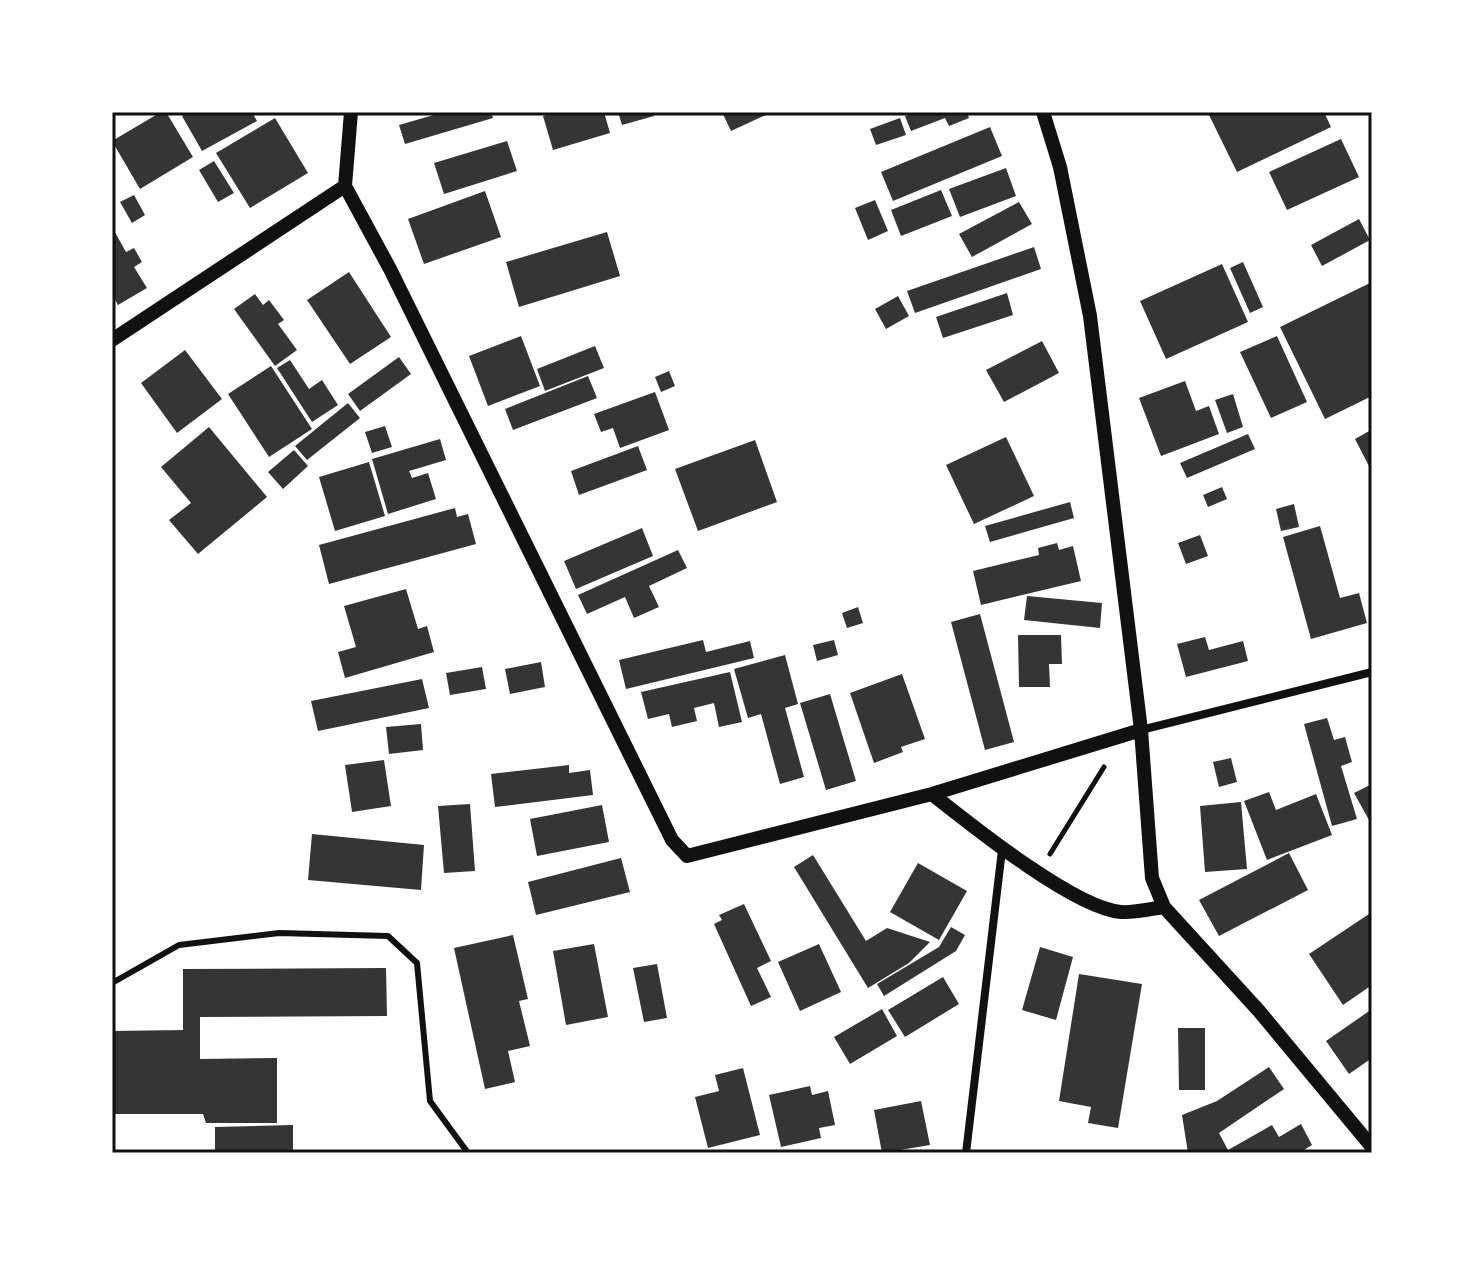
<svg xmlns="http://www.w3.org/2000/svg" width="1484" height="1265" font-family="'Open Sans',sans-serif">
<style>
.building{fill:#353535}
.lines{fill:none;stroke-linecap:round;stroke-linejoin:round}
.path{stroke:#111;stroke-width:5}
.service{stroke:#111;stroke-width:6}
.minor{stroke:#111;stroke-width:8}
.tertiary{stroke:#111;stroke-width:14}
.neatline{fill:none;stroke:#111;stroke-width:3}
</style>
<rect width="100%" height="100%" fill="#fff"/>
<path class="building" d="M 161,112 L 166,112 L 193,157 L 140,189 L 112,141 Z
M 189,112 L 252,112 L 257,121 L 202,151 L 182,116 Z
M 444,112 L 491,112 L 493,118 L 405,144 L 399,125 Z
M 557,112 L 604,112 L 610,133 L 553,150 L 543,116 Z
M 618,112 L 653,112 L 654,116 L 622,125 Z
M 722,112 L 772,112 L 731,131 Z
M 916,112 L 967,112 L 969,118 L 949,126 L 945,118 L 911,131 L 905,116 Z
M 1215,112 L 1324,112 L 1331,127 L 1237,172 L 1209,115 Z
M 275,118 L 308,173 L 250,208 L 216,153 Z
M 900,118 L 906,135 L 876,145 L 870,129 Z
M 990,127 L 1002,156 L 893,201 L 881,172 Z
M 1341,139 L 1359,177 L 1287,210 L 1269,172 Z
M 507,141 L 517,171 L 444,194 L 434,163 Z
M 214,161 L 234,193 L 218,202 L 199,170 Z
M 1006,168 L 1016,196 L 960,217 L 949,189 Z
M 941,190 L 952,216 L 901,236 L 891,210 Z
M 485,191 L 501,237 L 424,264 L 408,219 Z
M 134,195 L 145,215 L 132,223 L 120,202 Z
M 875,200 L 888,231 L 868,240 L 855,208 Z
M 1019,202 L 1032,224 L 972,257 L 959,234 Z
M 1359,219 L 1370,240 L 1322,266 L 1311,245 Z
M 112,227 L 126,252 L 134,248 L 142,262 L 134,267 L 147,288 L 118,305 L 112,295 Z
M 607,232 L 620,276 L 519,307 L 506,262 Z
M 1034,247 L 1041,269 L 915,313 L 907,291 Z
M 1243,262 L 1263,307 L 1250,313 L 1230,268 Z
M 1222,264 L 1248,322 L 1166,359 L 1140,301 Z
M 349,272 L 391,337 L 350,364 L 307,300 Z
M 1372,282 L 1372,396 L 1325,419 L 1280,327 Z
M 1007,293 L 1013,315 L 943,338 L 936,317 Z
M 255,294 L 263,305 L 269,300 L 284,320 L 278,324 L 297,350 L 275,366 L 234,309 Z
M 898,296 L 909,316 L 886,329 L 875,309 Z
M 521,336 L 540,386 L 488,406 L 469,356 Z
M 1277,336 L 1307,402 L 1271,418 L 1240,352 Z
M 1042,341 L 1059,373 L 1004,402 L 986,370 Z
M 595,346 L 604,368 L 545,391 L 537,369 Z
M 185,350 L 222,399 L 177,433 L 141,383 Z
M 399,357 L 411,374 L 360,411 L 348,394 Z
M 290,360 L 309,389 L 322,380 L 338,405 L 312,422 L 277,368 Z
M 271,366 L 312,429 L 269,457 L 228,394 Z
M 669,371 L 675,386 L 661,392 L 655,377 Z
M 588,376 L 597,398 L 513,430 L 505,409 Z
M 1185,381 L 1196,411 L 1209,406 L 1219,434 L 1161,456 L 1139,398 Z
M 655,392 L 669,430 L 620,448 L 613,428 L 601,432 L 594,414 Z
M 1233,394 L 1243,427 L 1227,433 L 1215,400 Z
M 348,403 L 360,418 L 307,460 L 295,446 Z
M 385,426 L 392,447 L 372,453 L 365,432 Z
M 209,427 L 267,497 L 198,554 L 169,520 L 191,503 L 161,467 Z
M 1371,430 L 1372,432 L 1372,472 L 1355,439 Z
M 1248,434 L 1255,449 L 1187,478 L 1180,463 Z
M 1006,437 L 1034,496 L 974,524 L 946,465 Z
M 440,439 L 446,460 L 409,471 L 412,478 L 428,473 L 436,499 L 388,514 L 372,459 Z
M 755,440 L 777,502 L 698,531 L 675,469 Z
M 638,446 L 647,470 L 579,495 L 571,471 Z
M 294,450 L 308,466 L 283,489 L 268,472 Z
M 369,462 L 385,516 L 335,531 L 319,477 Z
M 1222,487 L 1227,499 L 1208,507 L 1203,495 Z
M 1070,502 L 1074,518 L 990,542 L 985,526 Z
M 1294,504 L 1299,527 L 1281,531 L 1276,509 Z
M 455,508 L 457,517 L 468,514 L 476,544 L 329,584 L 319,545 Z
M 1320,526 L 1340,598 L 1359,593 L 1367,623 L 1311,639 L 1283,537 Z
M 642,528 L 653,556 L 576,589 L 564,561 Z
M 1200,535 L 1208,556 L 1186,564 L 1178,543 Z
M 1057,543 L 1059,550 L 1073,546 L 1081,581 L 981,605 L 973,571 L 1039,555 L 1038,548 Z
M 678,550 L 687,568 L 649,586 L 659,607 L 634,618 L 625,597 L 587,614 L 578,595 Z
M 406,589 L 418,629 L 427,626 L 434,652 L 345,678 L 338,652 L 356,647 L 344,606 Z
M 1027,596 L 1102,603 L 1100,628 L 1024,620 Z
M 858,607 L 863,623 L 847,628 L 842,613 Z
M 980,614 L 1014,742 L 985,750 L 951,622 Z
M 1018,635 L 1061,635 L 1062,664 L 1049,664 L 1050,687 L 1019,687 Z
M 1205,637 L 1209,650 L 1243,641 L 1248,661 L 1186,677 L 1177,644 Z
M 703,640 L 706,652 L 750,641 L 754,658 L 626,689 L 619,660 Z
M 834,640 L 838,655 L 817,661 L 813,645 Z
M 785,655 L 798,704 L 785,708 L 804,777 L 780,784 L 761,714 L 748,718 L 734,669 Z
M 541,662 L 545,687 L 510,694 L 505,669 Z
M 482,667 L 486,689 L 450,695 L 446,673 Z
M 730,672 L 742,722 L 719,727 L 714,703 L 694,708 L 697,721 L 672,727 L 669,714 L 648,719 L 641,692 Z
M 902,674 L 925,739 L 901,747 L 903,752 L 874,763 L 850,693 Z
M 422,679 L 429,708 L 318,731 L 311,701 Z
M 830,694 L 856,781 L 826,790 L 800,703 Z
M 1327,718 L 1334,740 L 1345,737 L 1352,762 L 1341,766 L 1357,819 L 1332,826 L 1304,724 Z
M 421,724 L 423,750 L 389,754 L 386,727 Z
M 1231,758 L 1237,782 L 1219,787 L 1213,762 Z
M 384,760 L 391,806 L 352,812 L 345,765 Z
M 569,765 L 569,773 L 590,770 L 593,795 L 495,807 L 491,774 Z
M 1372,784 L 1372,818 L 1369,820 L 1354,793 Z
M 1269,792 L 1276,810 L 1316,794 L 1332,835 L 1267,860 L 1244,801 Z
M 1241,802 L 1247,869 L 1205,872 L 1200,806 Z
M 470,804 L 475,871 L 444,873 L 438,806 Z
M 602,805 L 609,842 L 537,856 L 530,819 Z
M 312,834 L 424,845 L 421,890 L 308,880 Z
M 1289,853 L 1308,890 L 1219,936 L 1199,900 Z
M 813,855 L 866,941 L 887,928 L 930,942 L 909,963 L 868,988 L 794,867 Z
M 621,858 L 630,892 L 536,915 L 528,882 Z
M 918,863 L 967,891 L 939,940 L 890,912 Z
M 744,904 L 771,961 L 757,968 L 771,997 L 751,1006 L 714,924 L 722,920 L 719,915 Z
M 1372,912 L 1372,985 L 1343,1005 L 1309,954 Z
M 951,927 L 965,935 L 956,951 L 884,996 L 877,984 L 939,947 Z
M 513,935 L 528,999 L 519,1001 L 530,1046 L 508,1051 L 515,1082 L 485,1089 L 454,948 Z
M 594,944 L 608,1017 L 566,1025 L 553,951 Z
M 819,944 L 841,992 L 800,1011 L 778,962 Z
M 1040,947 L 1073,957 L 1056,1020 L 1022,1010 Z
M 657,964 L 667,1018 L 644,1022 L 633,968 Z
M 386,968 L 387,1016 L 200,1017 L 200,1059 L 277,1058 L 277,1123 L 206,1123 L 203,1114 L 112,1114 L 112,1031 L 183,1030 L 183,969 Z
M 1079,974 L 1142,984 L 1118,1128 L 1088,1123 L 1091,1107 L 1059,1101 Z
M 943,977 L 959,1004 L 905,1037 L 888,1010 Z
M 882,1009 L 897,1036 L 850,1064 L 834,1037 Z
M 1372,1009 L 1372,1058 L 1349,1074 L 1326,1041 Z
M 1178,1028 L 1205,1028 L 1205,1090 L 1179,1090 Z
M 1269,1067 L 1284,1089 L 1219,1133 L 1228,1150 L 1272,1125 L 1279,1137 L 1301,1124 L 1312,1145 L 1299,1153 L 1188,1153 L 1182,1115 L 1217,1101 Z
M 743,1068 L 760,1135 L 708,1148 L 695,1097 L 719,1091 L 715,1075 Z
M 810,1086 L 812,1095 L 828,1091 L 835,1125 L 819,1128 L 821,1138 L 781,1147 L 769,1095 Z
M 921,1101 L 930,1145 L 882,1153 L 874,1110 Z
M 293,1125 L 293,1153 L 215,1153 L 215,1127 Z"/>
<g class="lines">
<path class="path" d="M 1050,854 L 1104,767"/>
<path class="service" d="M 112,983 L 179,945 L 279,933 L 388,936 L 417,963 L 430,1101 L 468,1153"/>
<path class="minor" d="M 1141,730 L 1372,672
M 966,1153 L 1002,850"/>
<path class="tertiary" d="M 351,112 L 345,186 L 390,269 L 672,840 L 687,856 L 932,794 L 1141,730
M 1043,112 L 1060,167 L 1090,316 L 1141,730 L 1152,878 L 1164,907 L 1259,1011 L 1372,1147
M 112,340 L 345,186
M 932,794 C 970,824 1074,908 1121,912 C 1134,913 1150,909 1164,907"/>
</g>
<rect width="1484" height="1265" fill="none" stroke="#ffffff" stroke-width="228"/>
<rect x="114" y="114" width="1256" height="1037" class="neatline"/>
</svg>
